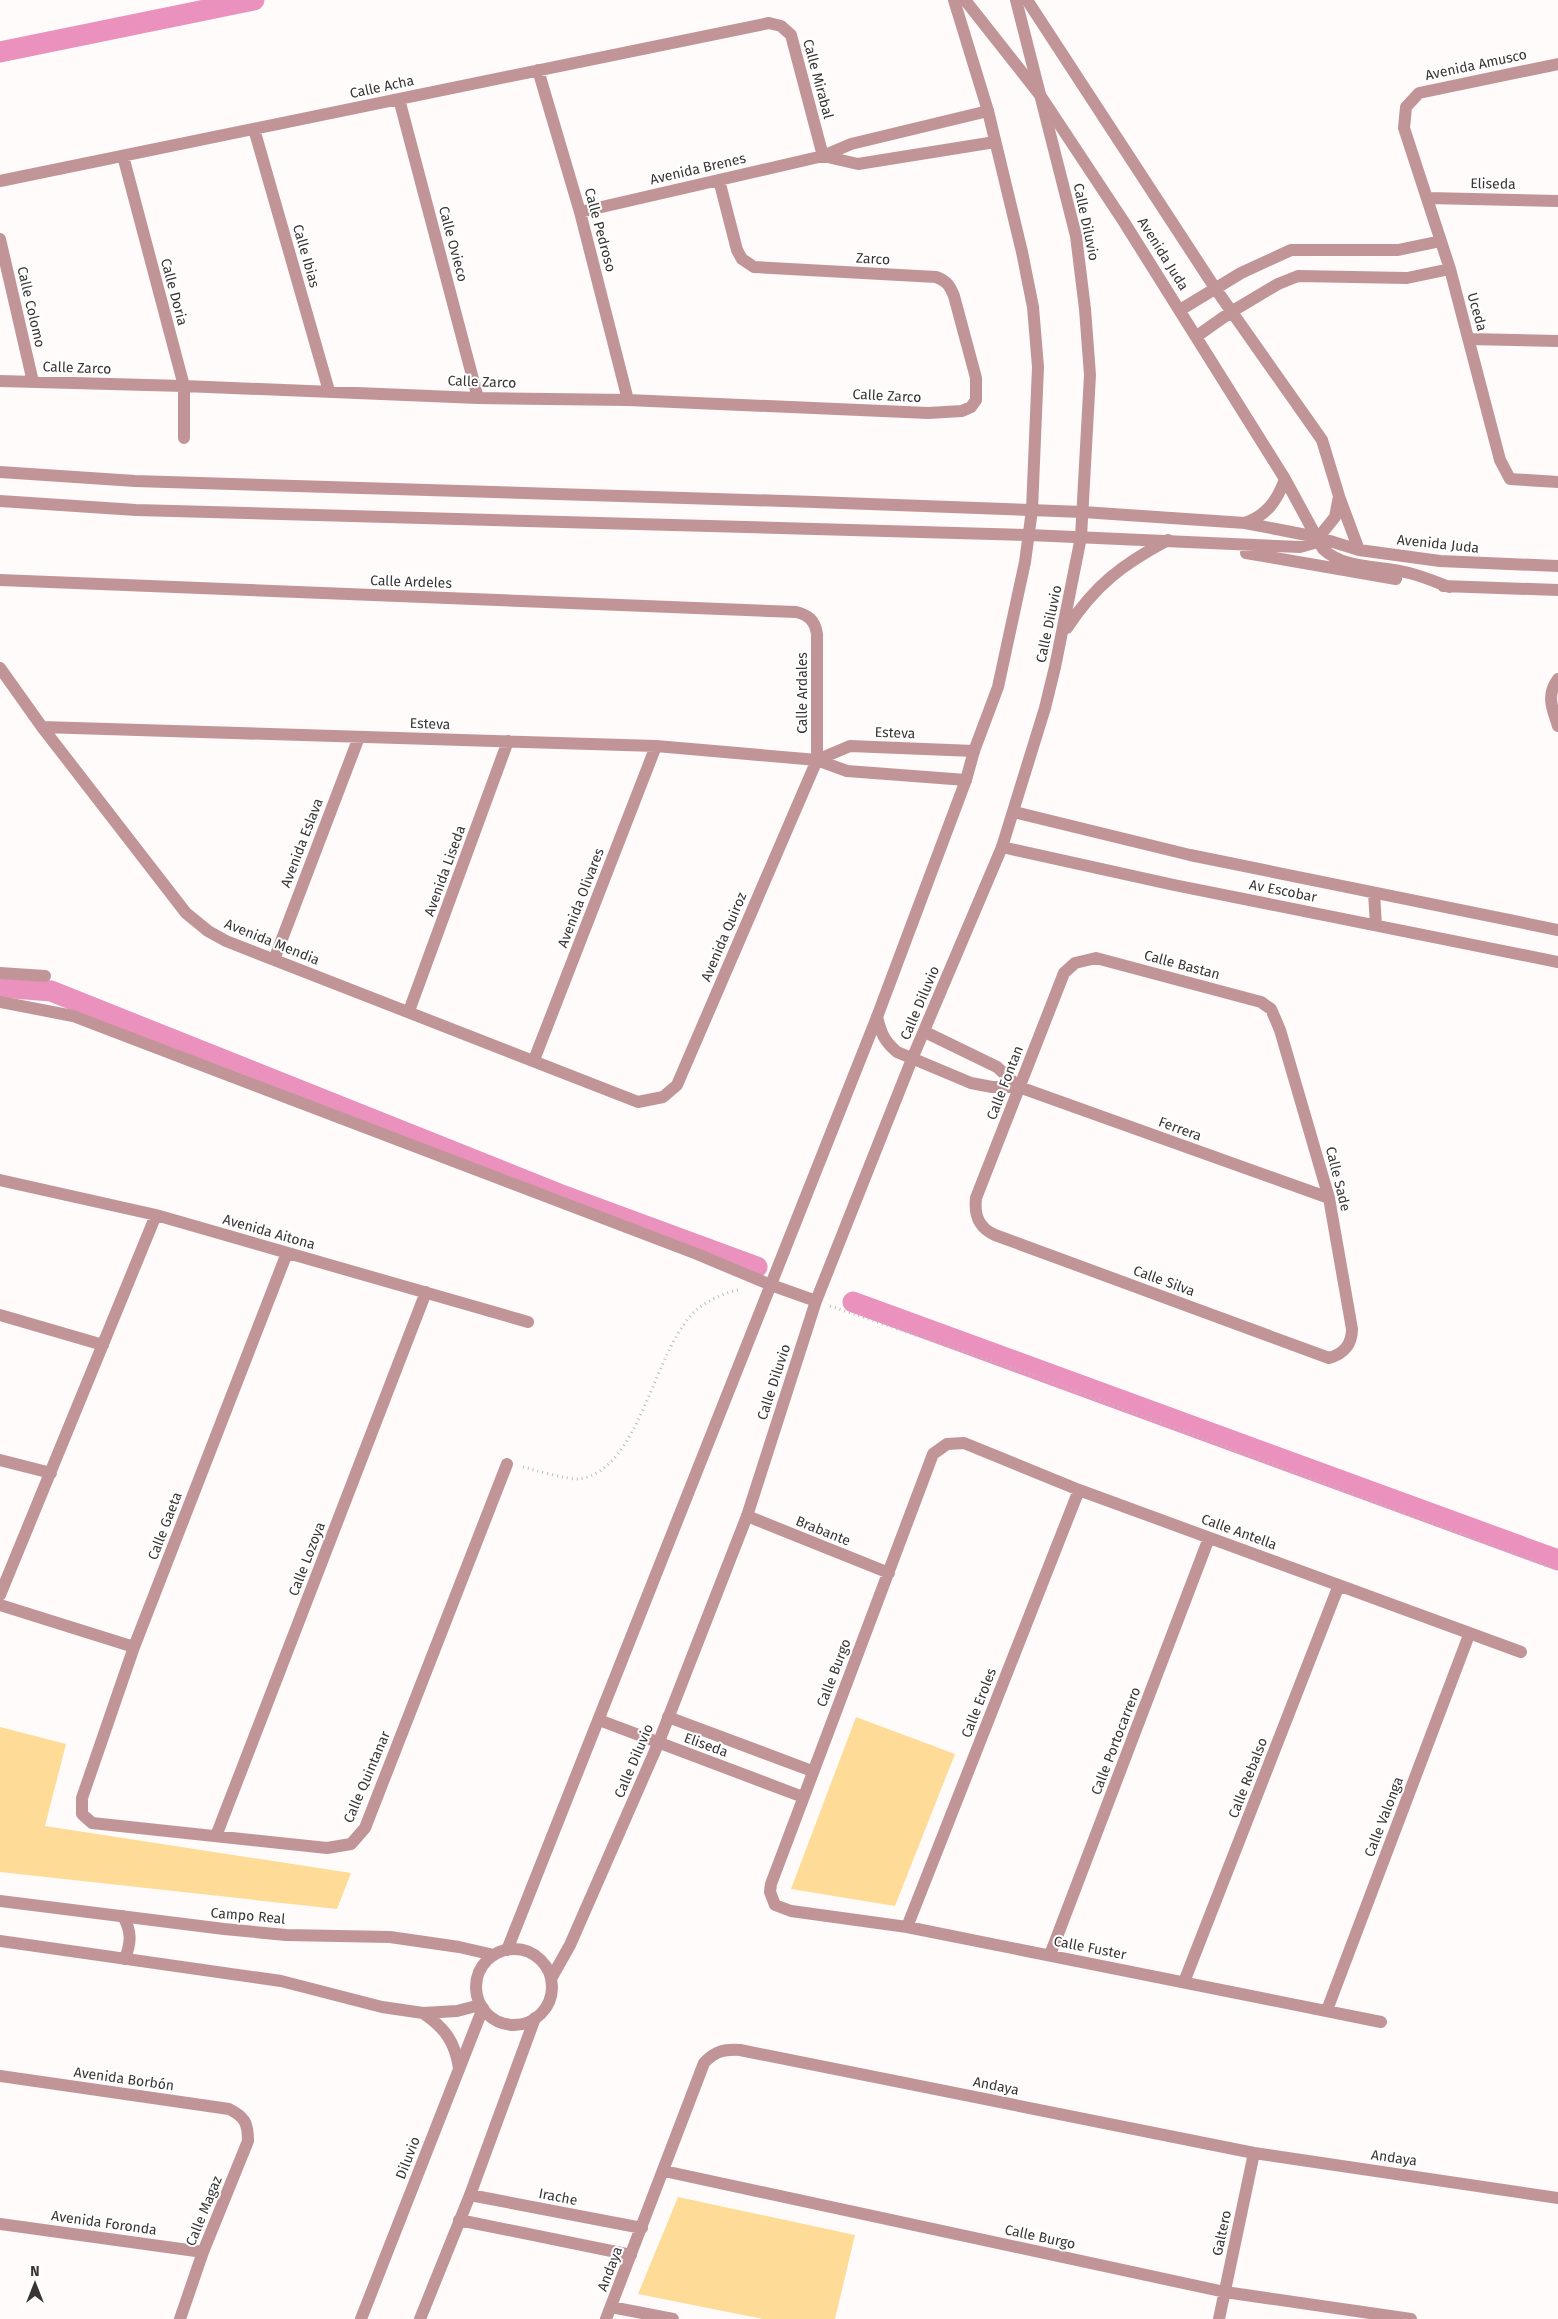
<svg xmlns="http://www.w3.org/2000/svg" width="1558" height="2319" font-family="'Fira Sans',sans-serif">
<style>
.green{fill:#fedc97}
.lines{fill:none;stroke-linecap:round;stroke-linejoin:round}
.canal{stroke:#eb91bd;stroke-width:21}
.path{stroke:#bebbba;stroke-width:3;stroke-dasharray:1 4;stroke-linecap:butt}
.minor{stroke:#c19598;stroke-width:12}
.tertiary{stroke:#c19598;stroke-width:12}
.labels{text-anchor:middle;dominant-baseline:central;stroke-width:4;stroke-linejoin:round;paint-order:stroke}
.street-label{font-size:14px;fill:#383534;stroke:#fff}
</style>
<rect width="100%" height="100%" fill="#fefbfa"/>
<path class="green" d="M 856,1717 L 955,1754 L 895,1906 L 791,1889 Z
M 0,1727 L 66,1744 L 45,1826 L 351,1873 L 337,1909 L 0,1872 Z
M 678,2197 L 855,2235 L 835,2319 L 763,2319 L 638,2294 Z"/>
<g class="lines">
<path class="canal" d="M 0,52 L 254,0
M 0,987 L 51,991 L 559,1194 L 757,1267
M 853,1302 L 1558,1560"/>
<path class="path" d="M 830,1306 L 1027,1373 L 1558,1570
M 523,1467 C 535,1470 568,1480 579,1479 C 643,1470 653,1343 700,1307 C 711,1299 725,1293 738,1290"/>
<path class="minor" d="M 965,0 L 1040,95 L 1124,222 L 1285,479 L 1323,549 C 1345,570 1381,565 1409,573 C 1422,576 1436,582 1449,587
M 1558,64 L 1419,93 L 1406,107 L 1404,128 L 1450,269 L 1500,460 L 1510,479 L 1558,482
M 538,70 L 580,212 L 628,400
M 399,99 L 478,398
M 254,129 L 329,391
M 123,156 L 184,386 L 184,438
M 823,156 L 858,164 L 995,142
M 0,181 L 769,23 L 781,26 L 791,35 L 823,156
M 1428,198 L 1558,201
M 580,212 L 823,156 L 851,144 L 988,111
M 0,239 L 33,382
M 1180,310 L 1241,273 L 1291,250 L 1398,250 L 1441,241
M 1197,336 L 1231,312 L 1278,284 L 1298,276 L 1407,278 L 1450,269
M 1469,339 L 1558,341
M 0,381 L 184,386 L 478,398 L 628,400 L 928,413 L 962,411 L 971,407 L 976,400 L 976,378 L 954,296 C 950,286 947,281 936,277 L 754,267 L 742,259 L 737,250 L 719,180
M 0,472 L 135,481 L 815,502 L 1083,512 L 1245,523 L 1317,537 L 1359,550 L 1440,561 L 1558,566
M 1340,499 L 1359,550
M 0,501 L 136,510 L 1029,535 L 1300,547 L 1314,543 L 1335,517 L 1339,496 L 1322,440 L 1215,288 L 1027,0
M 1245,523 C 1267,515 1277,501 1285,479
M 1246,553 L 1396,579
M 0,580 L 796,612 C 808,615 815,620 817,634 L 817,760 L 677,1085 L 663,1097 L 638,1102 L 226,941 L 208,931 L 186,913 L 42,727 L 0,668
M 1443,586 L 1558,590
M 1558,679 C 1546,695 1552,708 1558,726
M 42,727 L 656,746 L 817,760 L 847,771 L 966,780
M 817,760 L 850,746 L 974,751
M 1014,812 L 1190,855 L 1558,930
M 1002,847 L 1174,885 L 1558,962
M 1374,893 L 1376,925
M 1096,958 L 1261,1002 L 1271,1009 L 1280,1030 L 1329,1198 L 1352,1329 C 1352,1344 1344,1354 1329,1358 L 995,1235 C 979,1228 974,1216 976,1198 L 1064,973 L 1075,963 Z
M 274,960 L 359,737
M 0,973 L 45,976
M 0,1002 L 73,1016 L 697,1254 L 771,1285
M 409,1011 L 508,741
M 877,1017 C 881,1033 884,1041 897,1052 L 971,1083 L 992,1087 L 1019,1087 L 1329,1198
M 925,1032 L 997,1067 L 1019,1087
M 534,1060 L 656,746
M 0,1180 L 156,1215 L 528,1322
M 287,1253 L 134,1647 L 82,1798 L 82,1814 L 92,1823 L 327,1848 L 351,1844 L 365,1828 L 507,1464
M 0,1315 L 103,1345
M 0,1460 L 51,1473
M 747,1516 L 889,1573
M 0,1595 L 156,1215
M 0,1605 L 134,1647
M 668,1717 L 812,1771
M 599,1720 L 803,1797
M 216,1836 L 426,1292
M 907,1927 L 1079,1490
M 1050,1955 L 1209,1538
M 1184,1982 L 1339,1585
M 1327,2010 L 1469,1635
M 1381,2022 L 907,1927 L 791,1911 L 775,1905 L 770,1892 L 771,1884 L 933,1454 L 947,1444 L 964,1443 L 1079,1490 L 1521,1652
M 0,2076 L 229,2109 C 245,2117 248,2123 248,2141 L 203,2252 L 180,2319
M 664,2171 L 1225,2292 L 1411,2319
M 470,2195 L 642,2228
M 459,2220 L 631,2255
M 0,2224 L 203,2252
M 611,2307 L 673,2319
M 361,2319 L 483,2008
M 420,2319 L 470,2195 L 535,2018
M 606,2319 L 704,2063 C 715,2051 724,2049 740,2050 L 1254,2153 L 1558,2198
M 1219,2319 L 1254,2153"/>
<path class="tertiary" d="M 1067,628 C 1095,585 1123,564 1168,540
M 771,1285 L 816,1301
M 0,1901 L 224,1929 L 286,1935 L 390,1937 L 459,1947 L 494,1955
M 123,1916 C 132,1932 131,1942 125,1959
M 0,1941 L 281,1981 L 382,2007 L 423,2013 L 457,2011 L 480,2005
M476 1987a38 38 0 1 1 76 0a38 38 0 1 1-76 0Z
M 507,1950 L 877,1017 L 966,780 L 974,751 L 998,687 L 1025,562 L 1032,510 L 1038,367 L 1033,307 L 1022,252 L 988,111 L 954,0
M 552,1977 L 570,1945 L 658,1744 L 747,1516 L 816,1301 L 912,1059 L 1002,847 L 1045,708 L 1055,667 L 1081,537 L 1090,375 L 1085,309 L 1076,236 L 1016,0
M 423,2013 C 445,2028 455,2042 459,2068"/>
</g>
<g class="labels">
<g class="street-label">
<text transform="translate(1476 65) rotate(-12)">Avenida Amusco</text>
<text transform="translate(818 79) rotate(75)">Calle Mirabal</text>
<text transform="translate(382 87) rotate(-12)">Calle Acha</text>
<text transform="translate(698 169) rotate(-13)">Avenida Brenes</text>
<text transform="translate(1493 184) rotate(1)">Eliseda</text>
<text transform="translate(1086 222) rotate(78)">Calle Diluvio</text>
<text transform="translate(600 230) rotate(75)">Calle Pedroso</text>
<text transform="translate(453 244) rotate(75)">Calle Ovieco</text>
<text transform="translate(1163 254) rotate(58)">Avenida Juda</text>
<text transform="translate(306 256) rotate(74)">Calle Ibias</text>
<text transform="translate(873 259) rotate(3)">Zarco</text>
<text transform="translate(174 292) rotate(75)">Calle Doria</text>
<text transform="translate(31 307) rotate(77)">Calle Colomo</text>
<text transform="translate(1477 312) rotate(74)">Uceda</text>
<text transform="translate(77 368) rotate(2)">Calle Zarco</text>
<text transform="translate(482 382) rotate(2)">Calle Zarco</text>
<text transform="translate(887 396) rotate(3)">Calle Zarco</text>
<text transform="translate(1438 544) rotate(6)">Avenida Juda</text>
<text transform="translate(411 582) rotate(2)">Calle Ardeles</text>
<text transform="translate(1049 624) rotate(-78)">Calle Diluvio</text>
<text transform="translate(802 693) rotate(-90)">Calle Ardales</text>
<text transform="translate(430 724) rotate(2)">Esteva</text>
<text transform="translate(895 733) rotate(2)">Esteva</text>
<text transform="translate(302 843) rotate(-69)">Avenida Eslava</text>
<text transform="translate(445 871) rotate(-70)">Avenida Liseda</text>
<text transform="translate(1283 891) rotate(11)">Av Escobar</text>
<text transform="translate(581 898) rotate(-69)">Avenida Olivares</text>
<text transform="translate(724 937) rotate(-67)">Avenida Quiroz</text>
<text transform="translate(272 942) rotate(22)">Avenida Mendia</text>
<text transform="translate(1182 965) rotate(15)">Calle Bastan</text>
<text transform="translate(920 1003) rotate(-67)">Calle Diluvio</text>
<text transform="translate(1005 1083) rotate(-69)">Calle Fontan</text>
<text transform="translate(1180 1129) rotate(20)">Ferrera</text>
<text transform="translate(1338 1179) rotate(76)">Calle Sade</text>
<text transform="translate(269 1232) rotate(16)">Avenida Aitona</text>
<text transform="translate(1164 1281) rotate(20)">Calle Silva</text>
<text transform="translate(774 1382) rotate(-72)">Calle Diluvio</text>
<text transform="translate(165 1526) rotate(-69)">Calle Gaeta</text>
<text transform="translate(823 1531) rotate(22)">Brabante</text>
<text transform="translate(1239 1532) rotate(20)">Calle Antella</text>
<text transform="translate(307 1559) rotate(-69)">Calle Lozoya</text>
<text transform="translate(834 1673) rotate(-69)">Calle Burgo</text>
<text transform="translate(979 1703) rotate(-69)">Calle Eroles</text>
<text transform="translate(1116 1741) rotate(-69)">Calle Portocarrero</text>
<text transform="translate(706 1745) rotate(20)">Eliseda</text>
<text transform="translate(634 1761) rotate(-67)">Calle Diluvio</text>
<text transform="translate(367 1777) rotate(-67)">Calle Quintanar</text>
<text transform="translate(1248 1778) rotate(-69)">Calle Rebalso</text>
<text transform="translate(1384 1817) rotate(-69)">Calle Valonga</text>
<text transform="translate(248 1916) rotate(5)">Campo Real</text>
<text transform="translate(1090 1948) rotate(11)">Calle Fuster</text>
<text transform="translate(124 2079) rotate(8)">Avenida Borbón</text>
<text transform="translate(996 2086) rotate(11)">Andaya</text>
<text transform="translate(408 2158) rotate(-69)">Diluvio</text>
<text transform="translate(1394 2158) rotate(8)">Andaya</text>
<text transform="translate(558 2197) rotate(11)">Irache</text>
<text transform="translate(204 2211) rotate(-68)">Calle Magaz</text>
<text transform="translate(104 2223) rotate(8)">Avenida Foronda</text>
<text transform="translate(1222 2233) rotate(-78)">Galtero</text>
<text transform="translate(1040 2237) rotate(12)">Calle Burgo</text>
<text transform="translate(610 2269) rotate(-69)">Andaya</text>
</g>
</g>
<g transform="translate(35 2284)" stroke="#ffffff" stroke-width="4" paint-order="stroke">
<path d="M0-4L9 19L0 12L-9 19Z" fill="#383534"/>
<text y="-8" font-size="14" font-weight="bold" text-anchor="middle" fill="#383534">N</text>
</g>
</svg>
